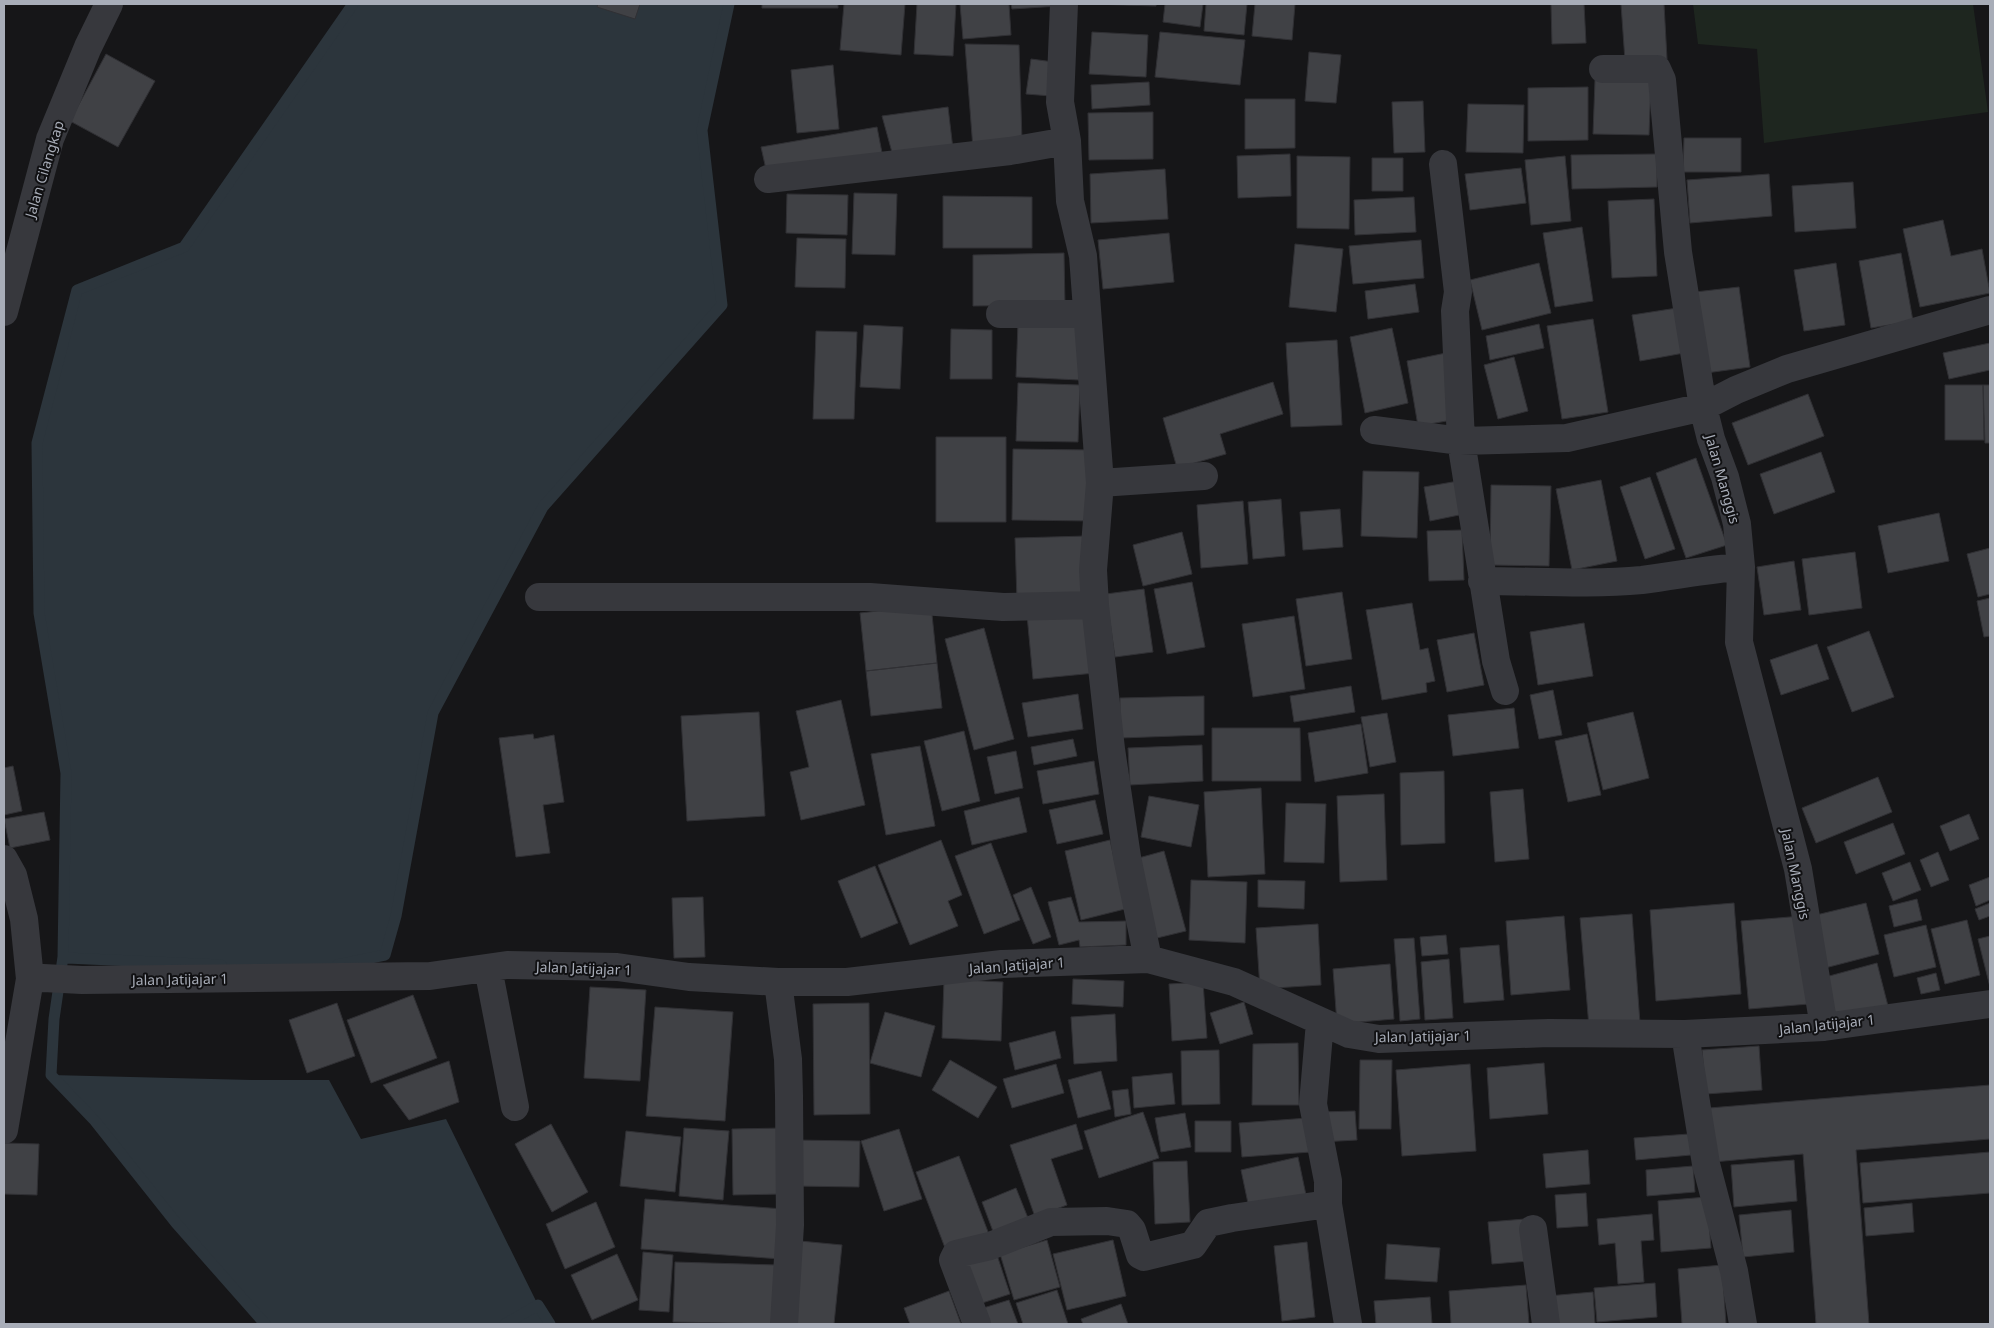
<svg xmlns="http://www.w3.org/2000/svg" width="1994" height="1328" font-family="'Noto Sans',sans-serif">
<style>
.green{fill:#1e261f}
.water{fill:#2c353c}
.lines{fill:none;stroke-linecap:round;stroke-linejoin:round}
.stream{stroke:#2c353c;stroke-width:11}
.building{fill:#404145;stroke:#303034}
.minor{stroke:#37383d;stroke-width:28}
.labels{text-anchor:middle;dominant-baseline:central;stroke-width:4;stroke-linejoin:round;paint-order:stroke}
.street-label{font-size:14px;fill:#a8adb8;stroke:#111113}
</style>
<rect width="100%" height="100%" fill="#161618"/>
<path class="green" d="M 1693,4 L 1973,4 L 1988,112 L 1764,143 L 1757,49 L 1698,44 Z"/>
<path class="water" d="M 353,4 L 729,4 L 702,130 L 722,305 L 543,507 L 433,713 L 396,916 L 385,955 L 331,967 L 181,964 L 63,957 L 66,773 L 39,613 L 37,443 L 77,290 L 184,247 Z
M 51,1075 L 252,1080 L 329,1080 L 361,1139 L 446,1119 L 538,1305 L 550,1324 L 265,1324 L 176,1223 L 95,1121 Z"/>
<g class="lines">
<path class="stream" d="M 67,958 L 221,965
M 337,965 L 385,955 L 396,916 L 433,713 L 543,507 L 722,305 L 702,130 L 729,4
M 265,1324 L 176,1223 L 95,1121 L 51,1075 L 54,1019 L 63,957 L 66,773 L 39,613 L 37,443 L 77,290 L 184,247 L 353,4
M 505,1324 L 538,1305 L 550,1324"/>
</g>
<path class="building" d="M 598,4 L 640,4 L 635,19 L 597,7 Z
M 762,4 L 838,4 L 838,8 L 762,8 Z
M 844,4 L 905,4 L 901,55 L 840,50 Z
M 917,4 L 956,4 L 953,56 L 914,54 Z
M 960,4 L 1009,4 L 1011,35 L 963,39 Z
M 1011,4 L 1059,4 L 1059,6 L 1012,9 Z
M 1091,4 L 1156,4 L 1156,6 Z
M 1165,4 L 1203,4 L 1200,27 L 1163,22 Z
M 1206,4 L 1247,4 L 1244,35 L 1204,31 Z
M 1255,4 L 1295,4 L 1292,40 L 1252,36 Z
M 1551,4 L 1584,4 L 1586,43 L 1552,44 Z
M 1621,4 L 1664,4 L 1667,59 L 1625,61 Z
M 1092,32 L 1148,35 L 1146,77 L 1089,74 Z
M 1160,32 L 1245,40 L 1240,85 L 1155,77 Z
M 965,44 L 1019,45 L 1022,141 L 973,149 Z
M 1309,52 L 1341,55 L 1336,103 L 1305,101 Z
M 106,54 L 155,81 L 118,147 L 70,121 Z
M 1031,59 L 1054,62 L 1051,96 L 1026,94 Z
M 833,65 L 839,129 L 797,133 L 791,70 Z
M 1595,80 L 1651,81 L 1649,135 L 1593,134 Z
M 1149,82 L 1150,105 L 1092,109 L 1091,85 Z
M 1588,87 L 1588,140 L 1528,141 L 1528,88 Z
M 1245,99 L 1295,99 L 1295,148 L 1245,149 Z
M 1423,101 L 1425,152 L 1394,153 L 1392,102 Z
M 1468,104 L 1524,105 L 1523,153 L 1466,152 Z
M 948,107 L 953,149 L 893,156 L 882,116 Z
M 1153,112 L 1153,159 L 1089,160 L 1088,113 Z
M 877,127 L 883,158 L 767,174 L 761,147 Z
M 1684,138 L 1741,138 L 1741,172 L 1683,172 Z
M 1290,154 L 1291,196 L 1238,198 L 1237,156 Z
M 1657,154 L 1657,187 L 1572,189 L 1571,155 Z
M 1297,156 L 1350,157 L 1349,229 L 1297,228 Z
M 1565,156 L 1571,221 L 1531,225 L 1525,160 Z
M 1372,158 L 1403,158 L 1403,191 L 1372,191 Z
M 1521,168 L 1526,203 L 1470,210 L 1465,174 Z
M 1165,169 L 1168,219 L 1091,223 L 1090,174 Z
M 1769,174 L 1772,216 L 1690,223 L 1687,180 Z
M 1853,182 L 1856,228 L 1795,232 L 1792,186 Z
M 854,193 L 897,194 L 895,255 L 852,254 Z
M 787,194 L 848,195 L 847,235 L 786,233 Z
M 943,196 L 1032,197 L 1032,248 L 943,248 Z
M 1414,197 L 1416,232 L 1355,235 L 1354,200 Z
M 1654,199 L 1657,276 L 1612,278 L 1608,201 Z
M 1943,220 L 1951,256 L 1982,249 L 1990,293 L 1920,307 L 1903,229 Z
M 1582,227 L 1593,301 L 1555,307 L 1543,233 Z
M 1169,233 L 1174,282 L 1103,289 L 1098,240 Z
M 797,238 L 846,239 L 845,288 L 795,287 Z
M 1421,240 L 1424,278 L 1353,284 L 1349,246 Z
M 1295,244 L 1343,249 L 1336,312 L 1289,307 Z
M 1064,253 L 1065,305 L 973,306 L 973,255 Z
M 1901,253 L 1913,321 L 1871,328 L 1859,261 Z
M 1539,263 L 1551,313 L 1482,330 L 1470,280 Z
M 1836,263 L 1845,325 L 1804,331 L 1794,270 Z
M 1415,284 L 1419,312 L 1368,319 L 1365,291 Z
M 1739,287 L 1750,367 L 1706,373 L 1695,292 Z
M 1677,308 L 1684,353 L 1640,361 L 1632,315 Z
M 1593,319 L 1608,412 L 1562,419 L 1547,326 Z
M 1018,322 L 1081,325 L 1079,380 L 1016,377 Z
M 1539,324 L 1544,348 L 1490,360 L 1486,336 Z
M 864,325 L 903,327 L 900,389 L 860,387 Z
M 1392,328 L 1408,403 L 1365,413 L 1350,337 Z
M 951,329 L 992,330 L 992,379 L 950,379 Z
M 816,331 L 857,332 L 854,419 L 813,419 Z
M 1337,340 L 1342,425 L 1291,427 L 1286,343 Z
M 1990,343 L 1990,370 L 1949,379 L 1943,353 Z
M 1446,353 L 1458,419 L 1418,426 L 1407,361 Z
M 1514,357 L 1528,411 L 1498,419 L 1484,365 Z
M 1273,382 L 1283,414 L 1220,434 L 1226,454 L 1177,468 L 1163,418 Z
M 1018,383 L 1080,385 L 1078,442 L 1016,441 Z
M 1945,385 L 1983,385 L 1984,440 L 1945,440 Z
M 1983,385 L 1990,385 L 1990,443 L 1985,443 Z
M 1808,394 L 1824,436 L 1748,465 L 1732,423 Z
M 936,437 L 1006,437 L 1006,522 L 936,522 Z
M 1013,449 L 1093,450 L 1092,521 L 1012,520 Z
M 1821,452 L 1835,492 L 1774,514 L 1760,474 Z
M 1696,458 L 1727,545 L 1686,558 L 1656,473 Z
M 1363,471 L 1419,472 L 1417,538 L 1361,536 Z
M 1650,477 L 1675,549 L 1645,559 L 1620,487 Z
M 1464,480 L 1469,513 L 1430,521 L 1424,487 Z
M 1601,480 L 1617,561 L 1572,570 L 1556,489 Z
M 1491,485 L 1551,486 L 1549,566 L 1490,565 Z
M 1281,499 L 1285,556 L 1253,559 L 1248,502 Z
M 1243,501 L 1248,564 L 1201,568 L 1197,505 Z
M 1340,509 L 1343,547 L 1303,550 L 1300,512 Z
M 1939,513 L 1949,561 L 1888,573 L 1878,526 Z
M 1462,530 L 1464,580 L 1429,581 L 1427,531 Z
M 1182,532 L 1192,574 L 1143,586 L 1133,545 Z
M 1086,536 L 1088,599 L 1017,601 L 1015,538 Z
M 1990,548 L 1990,594 L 1978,597 L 1967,554 Z
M 1855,552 L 1862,608 L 1809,615 L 1802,559 Z
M 1794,561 L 1801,610 L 1764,615 L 1757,567 Z
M 1192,582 L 1205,647 L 1167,654 L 1154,589 Z
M 1144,589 L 1153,652 L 1115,657 L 1106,594 Z
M 1342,592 L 1352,659 L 1306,666 L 1296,599 Z
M 1990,598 L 1990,636 L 1984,637 L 1977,601 Z
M 1412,603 L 1420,650 L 1428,648 L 1435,681 L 1426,683 L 1427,692 L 1382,700 L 1366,610 Z
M 931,605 L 937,663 L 866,671 L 860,613 Z
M 1088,609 L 1095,673 L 1033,679 L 1027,615 Z
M 1294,616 L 1305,689 L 1253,697 L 1242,624 Z
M 1584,623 L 1593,676 L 1538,685 L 1530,632 Z
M 984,628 L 1014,739 L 974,750 L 945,639 Z
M 1869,631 L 1894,697 L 1852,712 L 1827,647 Z
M 1474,633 L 1484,685 L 1447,692 L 1437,640 Z
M 1817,644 L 1829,679 L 1781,695 L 1770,660 Z
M 937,663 L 942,708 L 871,716 L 866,671 Z
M 1351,686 L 1355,712 L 1294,722 L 1290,696 Z
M 1553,690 L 1562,735 L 1539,739 L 1530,695 Z
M 1078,694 L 1083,729 L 1028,737 L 1022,703 Z
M 1204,696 L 1204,735 L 1120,738 L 1120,698 Z
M 841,700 L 865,805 L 801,820 L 790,772 L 809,767 L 796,711 Z
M 1514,708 L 1519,748 L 1453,756 L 1448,715 Z
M 759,712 L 765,816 L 687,821 L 681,716 Z
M 1633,712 L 1649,778 L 1603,790 L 1587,723 Z
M 1387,713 L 1396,762 L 1370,767 L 1361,717 Z
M 1361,724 L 1368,773 L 1315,782 L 1308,733 Z
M 1212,728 L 1300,728 L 1301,781 L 1212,781 Z
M 964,731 L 980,801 L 942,811 L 924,741 Z
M 533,734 L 534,739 L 554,735 L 564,802 L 543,805 L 550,853 L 516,857 L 499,738 Z
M 1587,734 L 1601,795 L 1568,802 L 1555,741 Z
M 1073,739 L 1077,756 L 1034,765 L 1031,747 Z
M 1202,745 L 1203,781 L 1130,785 L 1128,748 Z
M 920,746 L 935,826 L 886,835 L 871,754 Z
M 1016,751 L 1023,788 L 995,794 L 987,757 Z
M 1094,761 L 1099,794 L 1043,804 L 1037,771 Z
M 13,766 L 22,811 L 4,815 L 4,768 Z
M 1444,771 L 1445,843 L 1401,845 L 1400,773 Z
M 1878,777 L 1892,812 L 1816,843 L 1802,808 Z
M 1261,788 L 1265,874 L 1208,877 L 1204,792 Z
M 1523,789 L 1529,859 L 1495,862 L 1490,792 Z
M 1384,794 L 1387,880 L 1340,882 L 1337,796 Z
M 1149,796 L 1199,805 L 1191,847 L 1141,837 Z
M 1019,797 L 1027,832 L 972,845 L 964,811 Z
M 1095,800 L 1103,834 L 1057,844 L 1049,810 Z
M 1286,803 L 1326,804 L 1324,863 L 1284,862 Z
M 44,812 L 50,840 L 10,848 L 4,819 Z
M 1969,814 L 1979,839 L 1950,851 L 1940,826 Z
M 1893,823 L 1905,854 L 1856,874 L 1844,842 Z
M 941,840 L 962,895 L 948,901 L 958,926 L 910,945 L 878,865 Z
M 1110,840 L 1125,909 L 1081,920 L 1065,851 Z
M 991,843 L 1020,920 L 984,934 L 955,856 Z
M 1164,851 L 1186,931 L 1157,938 L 1135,859 Z
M 1938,852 L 1949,880 L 1931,887 L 1920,860 Z
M 1910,862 L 1921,890 L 1893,901 L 1882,873 Z
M 875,866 L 898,923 L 861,938 L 838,881 Z
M 1990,877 L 1990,900 L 1976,906 L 1969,885 Z
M 1191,880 L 1247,882 L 1245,943 L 1189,940 Z
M 1258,880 L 1305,881 L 1304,909 L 1258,907 Z
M 1031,887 L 1051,937 L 1033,944 L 1013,895 Z
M 703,897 L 705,957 L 674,958 L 672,898 Z
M 1071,897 L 1079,922 L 1126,921 L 1126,945 L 1080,947 L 1079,940 L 1059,945 L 1048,902 Z
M 1917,899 L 1922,920 L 1894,927 L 1889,906 Z
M 1734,903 L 1741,994 L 1656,1001 L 1650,910 Z
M 1866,903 L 1879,954 L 1825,968 L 1812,916 Z
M 1990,903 L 1990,916 L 1979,920 L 1975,909 Z
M 1632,914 L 1640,1023 L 1589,1027 L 1580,918 Z
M 1564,916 L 1570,990 L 1511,995 L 1506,921 Z
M 1802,916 L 1809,1004 L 1749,1009 L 1741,921 Z
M 1967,920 L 1980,975 L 1945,984 L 1931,929 Z
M 1318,924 L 1321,985 L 1260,989 L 1256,928 Z
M 1926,925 L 1936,967 L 1894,977 L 1884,935 Z
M 1446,935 L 1448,954 L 1422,956 L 1420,937 Z
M 1990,936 L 1990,987 L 1978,939 Z
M 1414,938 L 1420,1019 L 1400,1021 L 1394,939 Z
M 1499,945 L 1504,1000 L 1464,1003 L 1460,948 Z
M 1449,959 L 1453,1018 L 1425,1020 L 1421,962 Z
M 1877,963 L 1888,1006 L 1832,1020 L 1822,978 Z
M 1390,964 L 1394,1019 L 1337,1024 L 1333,969 Z
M 1936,973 L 1940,990 L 1921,994 L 1917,978 Z
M 944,979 L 1003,982 L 1001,1041 L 942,1038 Z
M 1073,979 L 1124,981 L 1123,1007 L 1072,1004 Z
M 1203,982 L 1207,1038 L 1172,1041 L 1169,984 Z
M 590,987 L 646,990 L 640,1081 L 584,1078 Z
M 413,995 L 437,1058 L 371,1083 L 347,1020 Z
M 1244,1002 L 1253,1034 L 1220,1044 L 1210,1013 Z
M 337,1003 L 355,1056 L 307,1073 L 289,1020 Z
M 869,1003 L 870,1114 L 814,1115 L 813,1004 Z
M 655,1007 L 733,1012 L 725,1121 L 646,1116 Z
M 885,1012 L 935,1026 L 921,1077 L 870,1063 Z
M 1115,1014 L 1117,1061 L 1074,1064 L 1071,1017 Z
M 1055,1031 L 1061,1058 L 1015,1070 L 1009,1043 Z
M 1298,1043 L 1299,1105 L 1252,1105 L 1253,1044 Z
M 1759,1046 L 1762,1090 L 1706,1094 L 1702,1050 Z
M 1219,1050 L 1220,1104 L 1182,1105 L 1181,1051 Z
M 950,1060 L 997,1087 L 978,1118 L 932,1090 Z
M 1360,1060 L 1392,1060 L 1391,1129 L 1359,1129 Z
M 449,1061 L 459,1102 L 409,1120 L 383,1085 Z
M 1544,1063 L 1548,1114 L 1490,1119 L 1487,1068 Z
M 1056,1064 L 1064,1093 L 1012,1108 L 1003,1079 Z
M 1470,1064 L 1476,1151 L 1402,1156 L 1396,1070 Z
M 1101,1071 L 1111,1109 L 1078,1118 L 1068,1080 Z
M 1172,1073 L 1175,1104 L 1134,1108 L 1132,1077 Z
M 1990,1085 L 1990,1139 L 1856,1150 L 1869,1324 L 1816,1324 L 1803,1154 L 1713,1162 L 1709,1108 Z
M 1128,1089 L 1131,1114 L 1115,1117 L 1112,1091 Z
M 1355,1111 L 1357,1140 L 1321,1142 L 1320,1112 Z
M 1143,1112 L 1159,1158 L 1099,1178 L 1084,1131 Z
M 1185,1113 L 1191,1147 L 1161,1152 L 1155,1118 Z
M 1308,1118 L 1311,1152 L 1242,1157 L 1239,1123 Z
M 1195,1121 L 1231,1121 L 1231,1152 L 1195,1152 Z
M 551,1124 L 588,1192 L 552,1212 L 515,1144 Z
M 1076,1124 L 1083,1149 L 1051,1159 L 1067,1205 L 1035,1217 L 1010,1145 Z
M 684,1128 L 729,1131 L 723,1200 L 679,1196 Z
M 783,1128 L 784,1194 L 733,1195 L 732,1129 Z
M 899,1129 L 922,1199 L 884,1211 L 861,1141 Z
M 626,1131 L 681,1137 L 675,1192 L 620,1186 Z
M 1689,1134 L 1691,1155 L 1636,1160 L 1634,1138 Z
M 794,1140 L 860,1141 L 859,1187 L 793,1186 Z
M 4,1143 L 39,1144 L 37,1195 L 4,1194 Z
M 1588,1150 L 1590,1184 L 1546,1188 L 1543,1154 Z
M 1990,1152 L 1990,1193 L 1863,1203 L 1860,1163 Z
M 959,1156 L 990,1237 L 947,1253 L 916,1172 Z
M 1298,1157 L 1306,1195 L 1249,1208 L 1241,1170 Z
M 1794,1160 L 1797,1201 L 1734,1207 L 1731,1165 Z
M 1187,1161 L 1190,1222 L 1155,1224 L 1153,1162 Z
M 1693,1166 L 1695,1192 L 1647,1196 L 1646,1170 Z
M 1016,1188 L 1032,1228 L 997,1242 L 982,1202 Z
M 1586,1193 L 1588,1226 L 1557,1228 L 1555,1195 Z
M 1707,1197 L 1711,1248 L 1661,1252 L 1658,1201 Z
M 645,1199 L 784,1209 L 781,1259 L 641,1249 Z
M 596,1202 L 615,1247 L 565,1269 L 546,1224 Z
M 1912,1203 L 1914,1232 L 1866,1236 L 1864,1208 Z
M 1791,1210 L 1794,1252 L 1743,1257 L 1739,1215 Z
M 1652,1214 L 1654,1240 L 1641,1241 L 1644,1282 L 1618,1284 L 1615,1243 L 1599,1245 L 1597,1219 Z
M 1525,1219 L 1529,1261 L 1492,1264 L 1488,1222 Z
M 1047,1240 L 1060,1287 L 1014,1300 L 1000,1254 Z
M 1113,1240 L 1126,1296 L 1067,1310 L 1053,1254 Z
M 800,1241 L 842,1245 L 834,1324 L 791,1324 Z
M 1307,1242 L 1315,1317 L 1282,1321 L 1274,1246 Z
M 1387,1244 L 1440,1248 L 1437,1282 L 1385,1279 Z
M 995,1249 L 1010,1294 L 976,1305 L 962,1261 Z
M 643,1252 L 673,1255 L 669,1312 L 639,1310 Z
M 617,1254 L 638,1300 L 592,1320 L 571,1275 Z
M 675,1262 L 777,1265 L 775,1324 L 673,1322 Z
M 1722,1265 L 1726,1324 L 1682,1324 L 1678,1269 Z
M 1655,1283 L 1657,1317 L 1597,1322 L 1594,1288 Z
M 1526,1285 L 1529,1324 L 1451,1324 L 1449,1291 Z
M 1057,1290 L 1068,1324 L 1023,1324 L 1016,1303 Z
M 949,1291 L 961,1324 L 910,1324 L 904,1308 Z
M 1593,1292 L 1595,1324 L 1550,1324 L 1548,1296 Z
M 1430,1297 L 1432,1324 L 1376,1324 L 1374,1301 Z
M 1009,1300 L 1018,1324 L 982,1324 L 977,1310 Z
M 1121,1304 L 1128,1324 L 1083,1324 L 1081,1319 Z"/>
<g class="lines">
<path class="minor" d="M 1064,4 L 1060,102 L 1067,141 L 1070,201 L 1083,256 L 1100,483 L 1093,570 L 1095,605 L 1111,749 L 1127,857 L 1148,959
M 1603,69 L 1657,69 L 1662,80 L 1678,252 L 1703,407 L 1711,439 L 1725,477 L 1737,524 L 1741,567 L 1739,642 L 1798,869 L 1824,1027
M 1443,164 L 1458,292 L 1455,311 L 1461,441 L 1496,661 L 1505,691
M 768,179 L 1010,151 L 1067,141
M 4,312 L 50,139 L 88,47 L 109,4
M 1000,314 L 1087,314
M 1374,430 L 1461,441 L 1567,438 L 1703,407 L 1736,390 L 1787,369 L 1990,310
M 1100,483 L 1204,476
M 1482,581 C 1535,581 1589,585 1642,580 C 1676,576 1707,569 1741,567
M 539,597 L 870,597 L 1003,607 L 1095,605
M 4,859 L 13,875 L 24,919 L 30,979 L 4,1130
M 488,968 L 515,1107
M 30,979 L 43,978 L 82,980 L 430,976 L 507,965 L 617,967 L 689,977 L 778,982 L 847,982 L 1002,964 L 1148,959 L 1234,982 L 1349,1034 L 1379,1039 L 1549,1033 L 1685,1034 L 1824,1027 L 1990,1004
M 778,982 L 788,1059 L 789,1096 L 790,1225 L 784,1324
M 1320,1022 L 1313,1104 L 1328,1181 L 1328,1204 L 1348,1324
M 1685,1034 L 1706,1164 L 1734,1271 L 1743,1324
M 1533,1229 L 1546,1324
M 977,1324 L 953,1260 L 956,1254 L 960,1253 L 990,1246 L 1051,1222 L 1107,1221 L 1127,1224 L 1132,1230 L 1140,1255 L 1144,1257 L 1193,1245 L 1208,1223 L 1232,1218 L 1328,1204"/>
</g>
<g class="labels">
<g class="street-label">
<text transform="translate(44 169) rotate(-73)">Jalan Cilangkap</text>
<text transform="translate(1723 479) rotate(74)">Jalan Manggis</text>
<text transform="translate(1796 874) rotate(78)">Jalan Manggis</text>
<text transform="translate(1017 965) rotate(-4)">Jalan Jatijajar 1</text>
<text transform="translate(584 968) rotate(2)">Jalan Jatijajar 1</text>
<text transform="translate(180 979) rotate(-1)">Jalan Jatijajar 1</text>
<text transform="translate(1827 1024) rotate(-6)">Jalan Jatijajar 1</text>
<text transform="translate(1423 1036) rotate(-1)">Jalan Jatijajar 1</text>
</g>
</g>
<rect width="1994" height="1328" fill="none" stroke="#a8adb8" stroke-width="10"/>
</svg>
